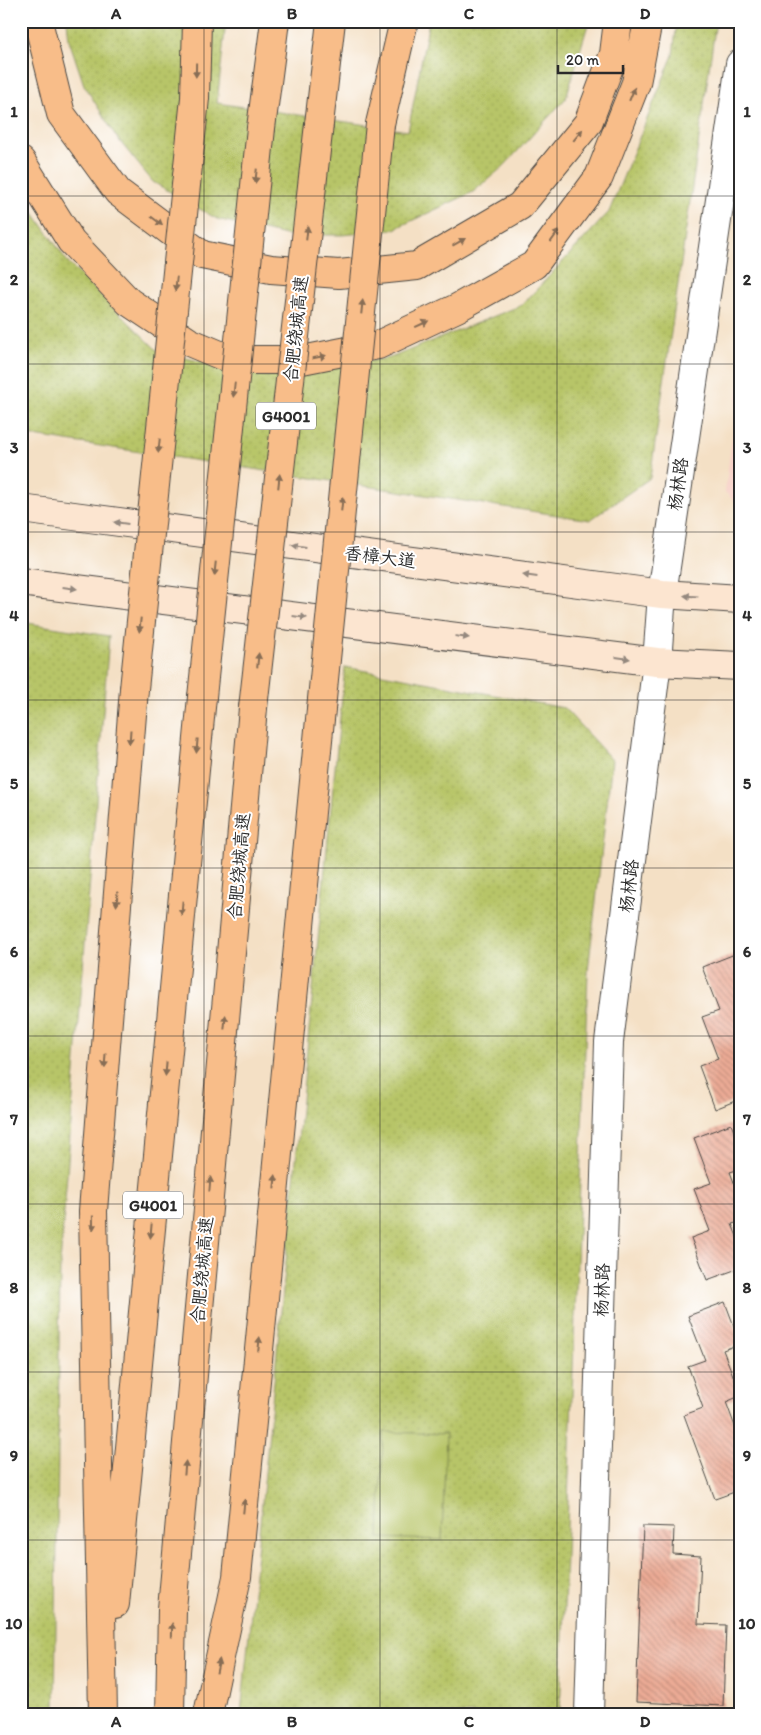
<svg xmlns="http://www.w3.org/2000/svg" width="761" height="1735" font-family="Itim,'LXGW WenKai TC',sans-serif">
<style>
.built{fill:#f7d1c8}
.grass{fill:url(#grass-dots);stroke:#717849}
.pitch{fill:#b7c567;stroke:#717849}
.building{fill:url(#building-back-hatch)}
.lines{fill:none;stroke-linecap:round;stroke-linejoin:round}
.tertiary-casing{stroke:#494642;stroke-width:30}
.secondary-casing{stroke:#494642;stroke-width:30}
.motorway-casing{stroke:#494642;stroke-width:30}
.tertiary{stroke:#fff;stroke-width:28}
.secondary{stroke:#fce5d0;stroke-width:28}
.motorway{stroke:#f8bd89;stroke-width:28}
.motorway-bridge-casing{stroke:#494642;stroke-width:30;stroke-linecap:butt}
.motorway-bridge{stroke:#f8bd89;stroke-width:28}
.oneway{fill:#876d55}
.oneway2{fill:#94887e}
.grid{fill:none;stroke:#2b2b2b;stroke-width:1;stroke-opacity:0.55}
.labels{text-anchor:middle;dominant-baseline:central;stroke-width:4;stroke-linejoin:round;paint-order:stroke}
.shield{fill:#fff;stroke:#6b6b6b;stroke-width:1}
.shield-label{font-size:16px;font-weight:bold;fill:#2b2b2b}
.street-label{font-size:18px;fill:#2b2b2b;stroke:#fff}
.neatline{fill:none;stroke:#2b2b2b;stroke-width:2}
.grid-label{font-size:16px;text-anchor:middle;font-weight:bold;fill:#2b2b2b}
</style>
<defs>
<pattern id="grass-dots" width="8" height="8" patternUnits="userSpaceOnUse" patternTransform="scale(1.25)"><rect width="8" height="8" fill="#b7c567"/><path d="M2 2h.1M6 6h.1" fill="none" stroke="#9ea95a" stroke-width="1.8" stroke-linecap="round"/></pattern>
<pattern id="building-back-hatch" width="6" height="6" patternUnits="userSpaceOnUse" patternTransform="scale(1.25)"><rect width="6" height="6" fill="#ecab95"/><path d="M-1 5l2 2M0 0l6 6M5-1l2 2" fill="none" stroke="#bf8b7a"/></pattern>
</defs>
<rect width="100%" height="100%" fill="#fff"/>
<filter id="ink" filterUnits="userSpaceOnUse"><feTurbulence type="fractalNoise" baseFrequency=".02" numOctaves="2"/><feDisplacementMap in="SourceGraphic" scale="10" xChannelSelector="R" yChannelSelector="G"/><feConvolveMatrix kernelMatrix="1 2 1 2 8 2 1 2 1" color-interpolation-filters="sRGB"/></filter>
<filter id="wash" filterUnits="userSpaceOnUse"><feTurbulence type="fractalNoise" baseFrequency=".0096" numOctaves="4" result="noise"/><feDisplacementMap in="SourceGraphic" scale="20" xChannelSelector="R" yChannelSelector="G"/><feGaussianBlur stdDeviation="1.12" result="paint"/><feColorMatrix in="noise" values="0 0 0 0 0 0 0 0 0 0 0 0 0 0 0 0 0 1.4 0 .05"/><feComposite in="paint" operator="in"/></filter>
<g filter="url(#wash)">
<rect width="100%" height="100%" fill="#f4e0c5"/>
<path class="built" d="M 740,375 L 740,507 L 725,492 Z"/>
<path class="grass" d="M 67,21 L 226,21 L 217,103 L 408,131 L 429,21 L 589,21 L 566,98 L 504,166 L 473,192 L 392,230 L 342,235 L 285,235 L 217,219 L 153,182 L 117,138 L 84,85 L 69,40 Z
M 677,21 L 716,21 L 650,478 L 590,520 L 21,434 L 21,194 L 69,264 L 159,352 L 265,376 L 390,358 L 522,305 L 609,212 L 673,55 Z
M 21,622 L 109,636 L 60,1264 L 55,1714 L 21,1714 Z
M 345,667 L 564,708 L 612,760 L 588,971 L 560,1714 L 241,1714 Z"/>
<path class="pitch" d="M 383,1432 L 446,1434 L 442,1540 L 379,1538 Z"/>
<g id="blocks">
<path class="building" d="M 740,952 L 740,1099 L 715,1109 L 699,1066 L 718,1059 L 702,1017 L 719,1011 L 702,967 Z
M 731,1124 L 740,1147 L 740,1169 L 730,1172 L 740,1198 L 740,1222 L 732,1224 L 740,1244 L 740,1268 L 707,1280 L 691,1238 L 710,1231 L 694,1189 L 711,1183 L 694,1138 Z
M 725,1302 L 740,1342 L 740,1344 L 723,1350 L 740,1393 L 740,1396 L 726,1402 L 740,1440 L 740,1490 L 715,1499 L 684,1415 L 703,1408 L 688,1366 L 705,1360 L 688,1316 Z
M 643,1526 L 674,1527 L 673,1554 L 701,1556 L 698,1624 L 726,1625 L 723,1706 L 636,1702 Z"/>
</g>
</g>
<g filter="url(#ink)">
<use href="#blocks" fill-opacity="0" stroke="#494642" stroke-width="1"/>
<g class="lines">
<defs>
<path id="tertiary" d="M 589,1714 L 609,1042 L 657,662 L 662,594 L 740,64"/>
<path id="secondary" d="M 21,509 L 662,594 L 740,599
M 21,582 L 657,662 L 740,666"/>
<path id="motorway" d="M 38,21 L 61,114 L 118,192 L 202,255 L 271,269 L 339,274 L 417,266 L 520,206 L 588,123 L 614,54 L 618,21
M 319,124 L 331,21
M 380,124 L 404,21
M 261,128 L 275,21
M 21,161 L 71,241 L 129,302 L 189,342 L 232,360 L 302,360 L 378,345 L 457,308 L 534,265 L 599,177 L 636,83 L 648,21
M 115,1604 L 202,697
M 103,1714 L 93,1211 L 134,689
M 170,1714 L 172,1609 L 253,708
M 208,1714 L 237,1577 L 321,709"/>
</defs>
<use href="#tertiary" class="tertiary-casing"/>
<use href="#secondary" class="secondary-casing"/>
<use href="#motorway" class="motorway-casing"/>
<use href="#tertiary" class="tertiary"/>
<use href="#secondary" class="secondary"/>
<use href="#motorway" class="motorway"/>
<defs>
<path id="motorway-bridge" d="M 134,689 L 195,98 L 197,21
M 202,697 L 261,128
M 253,708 L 319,124
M 321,709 L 380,124"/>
</defs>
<use href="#motorway-bridge" class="motorway-bridge-casing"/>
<use href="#motorway-bridge" class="motorway-bridge"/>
</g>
<defs><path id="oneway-solid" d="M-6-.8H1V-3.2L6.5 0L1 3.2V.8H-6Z" transform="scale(1.25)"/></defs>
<g class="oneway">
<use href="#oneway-solid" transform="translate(196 70) rotate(91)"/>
<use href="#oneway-solid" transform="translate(632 94) rotate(-68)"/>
<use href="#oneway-solid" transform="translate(578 135) rotate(-51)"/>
<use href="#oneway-solid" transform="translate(256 176) rotate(96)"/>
<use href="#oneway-solid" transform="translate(157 221) rotate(37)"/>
<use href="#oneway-solid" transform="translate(307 233) rotate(-84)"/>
<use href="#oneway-solid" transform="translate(555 236) rotate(-54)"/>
<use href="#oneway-solid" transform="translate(459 242) rotate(-30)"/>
<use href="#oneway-solid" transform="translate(176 284) rotate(96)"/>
<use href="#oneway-solid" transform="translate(362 307) rotate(-84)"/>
<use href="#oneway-solid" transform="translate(422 324) rotate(-25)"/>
<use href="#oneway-solid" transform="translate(319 357) rotate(-12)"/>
<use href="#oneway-solid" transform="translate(234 390) rotate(96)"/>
<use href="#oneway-solid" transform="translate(159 446) rotate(96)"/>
<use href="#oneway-solid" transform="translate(279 481) rotate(-84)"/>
<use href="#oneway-solid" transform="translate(342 504) rotate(-84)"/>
<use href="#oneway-solid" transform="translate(215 569) rotate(96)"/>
<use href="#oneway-solid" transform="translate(140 625) rotate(96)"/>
<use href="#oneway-solid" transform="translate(258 660) rotate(-84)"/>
<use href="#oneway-solid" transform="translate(130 737) rotate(94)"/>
<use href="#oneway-solid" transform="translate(197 746) rotate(95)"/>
<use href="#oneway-solid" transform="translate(117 899) rotate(94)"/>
<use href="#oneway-solid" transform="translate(182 908) rotate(95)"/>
<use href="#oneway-solid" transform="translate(225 1022) rotate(-85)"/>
<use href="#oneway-solid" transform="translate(105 1061) rotate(94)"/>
<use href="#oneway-solid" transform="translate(166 1069) rotate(95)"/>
<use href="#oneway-solid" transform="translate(275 1182) rotate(-84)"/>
<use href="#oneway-solid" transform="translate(210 1184) rotate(-85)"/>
<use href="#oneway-solid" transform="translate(93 1223) rotate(89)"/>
<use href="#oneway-solid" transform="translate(151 1231) rotate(95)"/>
<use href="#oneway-solid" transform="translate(259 1344) rotate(-84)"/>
<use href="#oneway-solid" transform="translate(185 1468) rotate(-85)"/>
<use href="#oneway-solid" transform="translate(244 1506) rotate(-84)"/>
<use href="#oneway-solid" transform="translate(172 1630) rotate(-89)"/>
<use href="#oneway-solid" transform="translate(218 1666) rotate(-78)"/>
</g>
<g class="oneway2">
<use href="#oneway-solid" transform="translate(121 523) rotate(-173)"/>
<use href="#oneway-solid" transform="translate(299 546) rotate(-173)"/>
<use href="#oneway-solid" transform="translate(530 576) rotate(-173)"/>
<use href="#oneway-solid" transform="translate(70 588) rotate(7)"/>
<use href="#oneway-solid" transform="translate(691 596) rotate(-176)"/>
<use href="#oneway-solid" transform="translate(300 617) rotate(7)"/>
<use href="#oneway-solid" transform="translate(462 637) rotate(7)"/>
<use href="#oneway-solid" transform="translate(623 658) rotate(7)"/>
</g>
</g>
<path class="grid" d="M 204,21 L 204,1714M 380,21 L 380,1714M 557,21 L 557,1714M 21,196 L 740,196M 21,364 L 740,364M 21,532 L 740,532M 21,700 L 740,700M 21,868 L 740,868M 21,1036 L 740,1036M 21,1204 L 740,1204M 21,1372 L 740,1372M 21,1540 L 740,1540"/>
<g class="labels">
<g class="shield">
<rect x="256" y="402.5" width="60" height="27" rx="4"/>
<rect x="123" y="1191.5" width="60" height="27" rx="4"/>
</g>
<g class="shield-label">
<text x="286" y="416">G4001</text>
<text x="153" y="1205">G4001</text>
</g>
<g class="street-label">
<text transform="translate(296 329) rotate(-84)">合肥绕城高速</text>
<text transform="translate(678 484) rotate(-82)">杨林路</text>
<text transform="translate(380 557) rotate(7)">香樟大道</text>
<text transform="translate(239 866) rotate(-85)">合肥绕城高速</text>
<text transform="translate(629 886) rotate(-83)">杨林路</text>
<text transform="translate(202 1270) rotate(-85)">合肥绕城高速</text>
<text transform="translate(602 1290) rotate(-88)">杨林路</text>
</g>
</g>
<rect width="761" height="1735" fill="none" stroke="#fff" stroke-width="55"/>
<path d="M558 65v8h65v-8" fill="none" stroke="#2b2b2b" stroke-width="2.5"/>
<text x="566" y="65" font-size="15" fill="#2b2b2b" stroke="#ffffff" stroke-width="4" paint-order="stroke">20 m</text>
<rect x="28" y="28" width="706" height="1680" class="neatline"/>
<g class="grid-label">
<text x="116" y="19">A</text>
<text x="292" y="19">B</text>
<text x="469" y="19">C</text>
<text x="645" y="19">D</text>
<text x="14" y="117">1</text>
<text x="747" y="117">1</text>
<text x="14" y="285">2</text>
<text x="747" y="285">2</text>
<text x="14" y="453">3</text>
<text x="747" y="453">3</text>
<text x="14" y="621">4</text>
<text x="747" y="621">4</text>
<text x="14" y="789">5</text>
<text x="747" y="789">5</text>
<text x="14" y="957">6</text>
<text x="747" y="957">6</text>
<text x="14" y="1125">7</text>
<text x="747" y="1125">7</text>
<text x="14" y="1293">8</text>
<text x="747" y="1293">8</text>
<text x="14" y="1461">9</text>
<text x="747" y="1461">9</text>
<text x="14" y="1629">10</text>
<text x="747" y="1629">10</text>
<text x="116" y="1727">A</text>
<text x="292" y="1727">B</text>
<text x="469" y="1727">C</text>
<text x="645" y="1727">D</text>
</g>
</svg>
